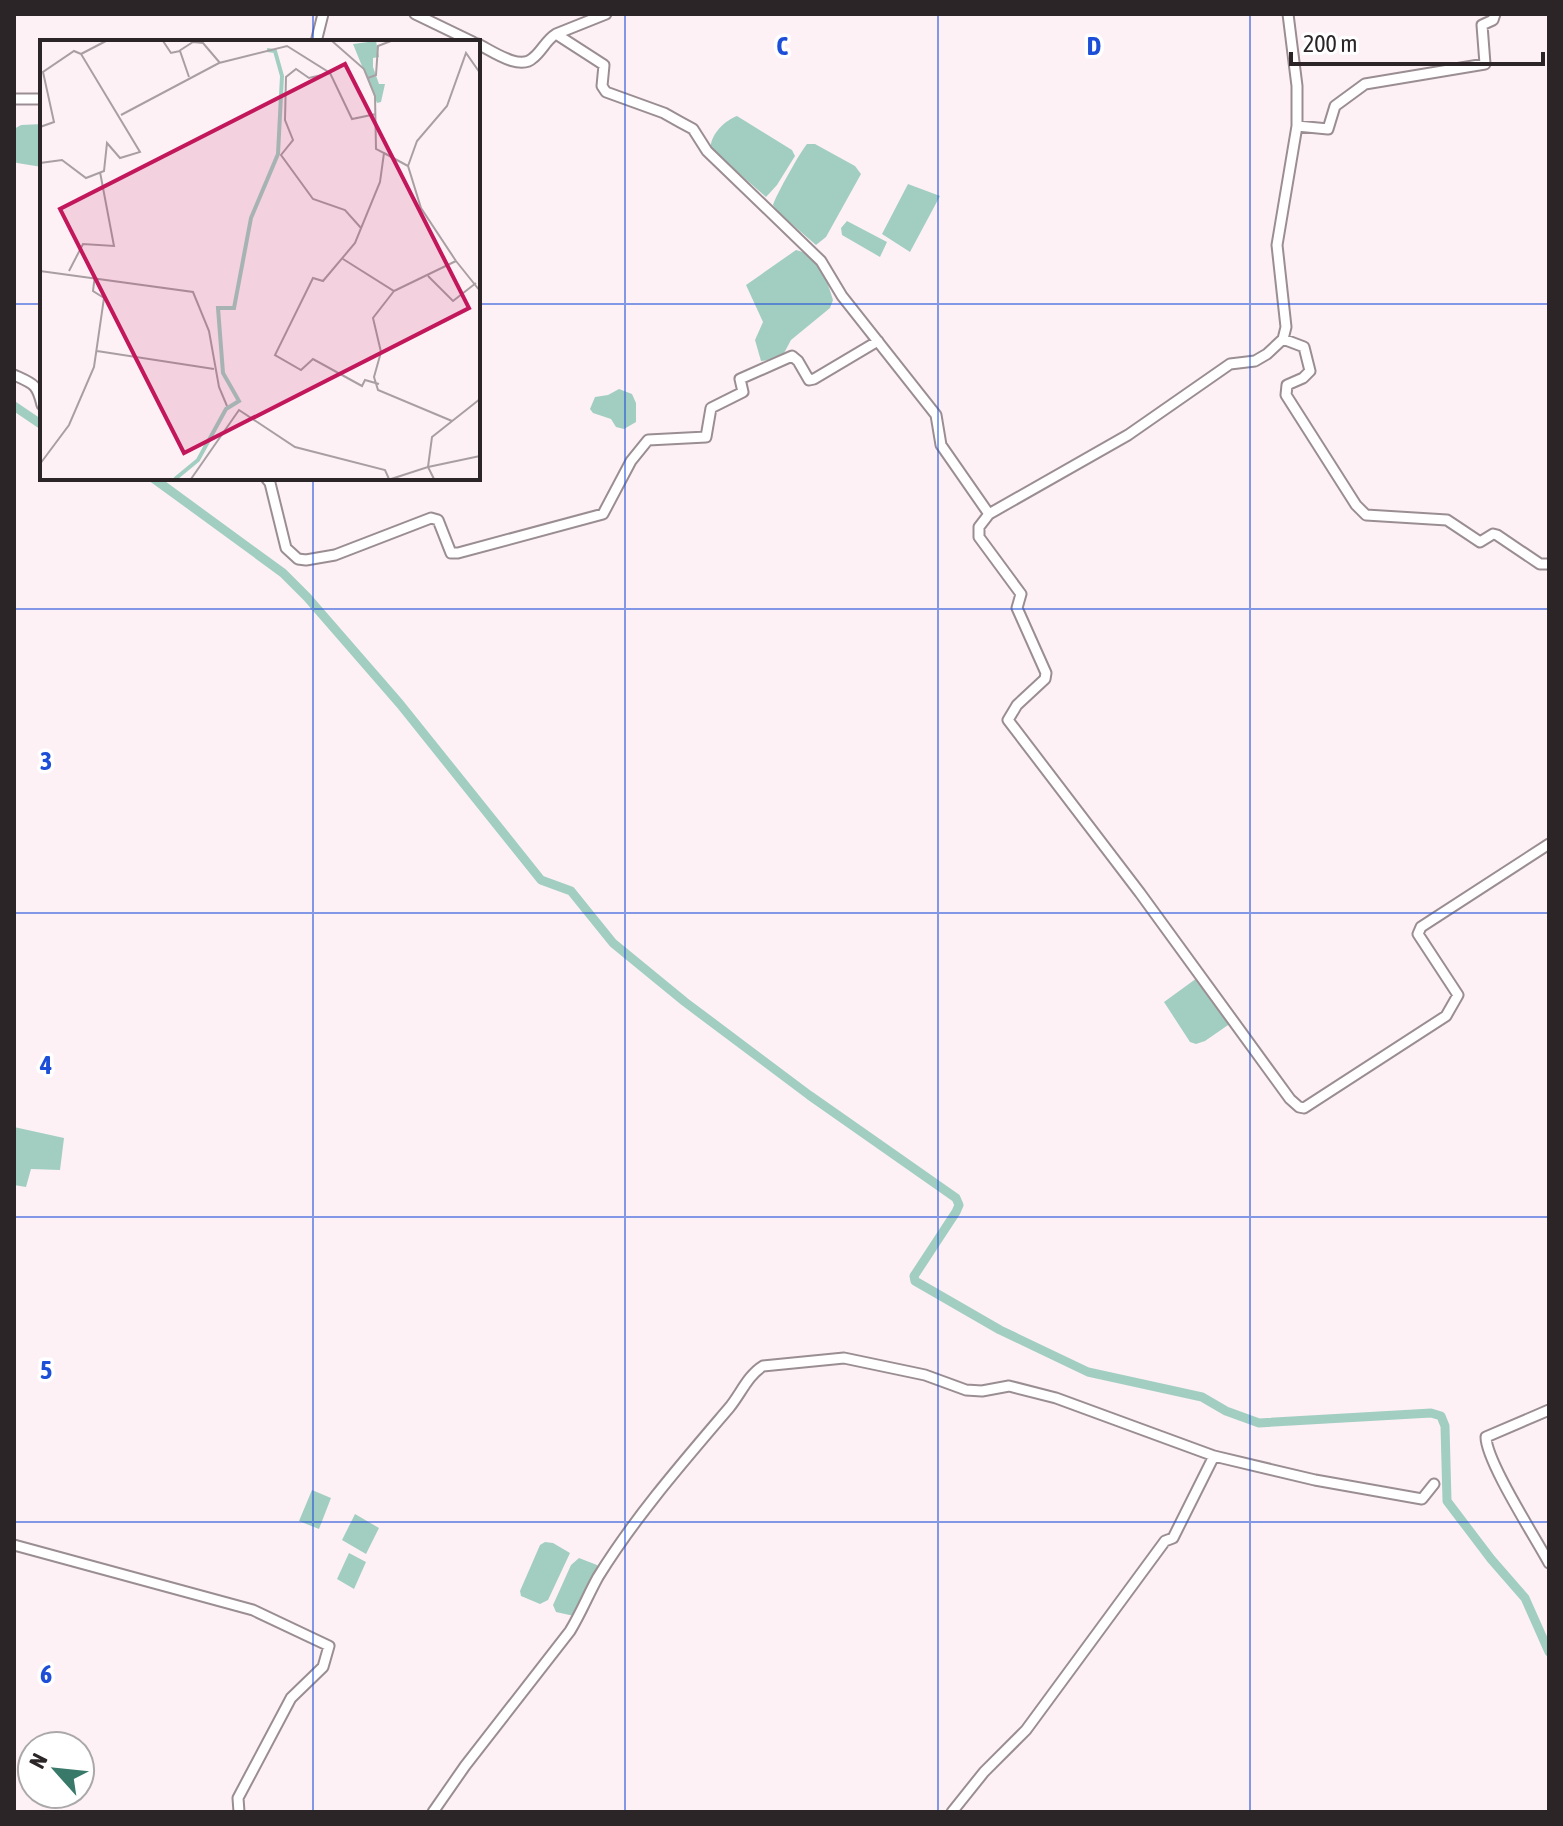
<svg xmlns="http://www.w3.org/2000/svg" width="1563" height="1826" font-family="'Asap Condensed',sans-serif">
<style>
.water{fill:#a2cec1}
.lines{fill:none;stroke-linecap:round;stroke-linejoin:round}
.canal{stroke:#a2cec1;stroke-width:9}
.street-casing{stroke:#9b8e93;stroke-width:13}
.street{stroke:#fff;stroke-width:9}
.grid{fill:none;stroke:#1d4ed8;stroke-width:2;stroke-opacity:0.55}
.inset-river{fill:none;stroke:#a2cec1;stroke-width:4}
.inset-road{fill:none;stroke:#a99fa3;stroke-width:2}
.view{fill:#c2185b;fill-opacity:0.15;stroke:#c2185b;stroke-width:4}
.inset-edge{fill:none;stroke:#2b2527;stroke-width:4}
.grid-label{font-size:26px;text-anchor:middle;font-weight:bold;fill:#1d4ed8;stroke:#fff;stroke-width:7;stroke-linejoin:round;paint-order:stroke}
</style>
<rect width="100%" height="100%" fill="#fdf1f6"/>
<path class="water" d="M 737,116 L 792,150 L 795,156 L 777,185 L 766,197 L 711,149 C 709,136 725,120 737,116 Z
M 42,124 L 42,167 L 17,163 L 14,161 L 14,129 L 21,125 Z
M 807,144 L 815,144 L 855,166 L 861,174 L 826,237 L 816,245 L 779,213 L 773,205 C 776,195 802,149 807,144 Z
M 908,184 L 940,196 L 910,252 L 882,234 Z
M 847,221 L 887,242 L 880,257 L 842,235 L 841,228 Z
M 796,250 C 819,255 827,280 833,300 L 830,308 L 791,340 L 783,355 L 777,359 L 761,361 L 755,340 L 763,322 L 746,285 Z
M 619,389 L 632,394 L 636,403 L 636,422 L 624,429 L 616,427 L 611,419 L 593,413 L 590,409 L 595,397 L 608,395 Z
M 1197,978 L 1231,1023 L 1205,1041 L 1196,1044 L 1190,1042 L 1164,1002 Z
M 14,1127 L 64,1138 L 60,1170 L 31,1169 L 26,1187 L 14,1185 Z
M 312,1490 L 331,1498 L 319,1529 L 299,1521 Z
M 355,1514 L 379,1528 L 366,1554 L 342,1540 Z
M 545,1542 L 553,1543 L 570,1553 L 548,1600 L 540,1604 L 521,1596 L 520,1591 L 540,1545 Z
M 349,1553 L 366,1562 L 354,1589 L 337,1579 Z
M 579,1558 L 597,1565 L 599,1568 L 574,1616 L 556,1612 L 553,1605 L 571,1565 Z"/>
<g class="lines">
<path class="canal" d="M 14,406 L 42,425
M 153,478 L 283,573 L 307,597 L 400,704 L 541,880 L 571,891 L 613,943 L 685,1002 L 809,1095 L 956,1198 L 959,1205 L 956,1212 L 914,1276 L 915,1281 L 1000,1330 L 1088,1372 L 1202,1397 L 1226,1411 L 1259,1423 L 1431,1413 L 1441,1416 L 1445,1426 L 1447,1501 L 1491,1559 L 1525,1598 L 1549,1652"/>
<defs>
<path id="street" d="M 415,14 L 473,42
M 1288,14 L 1297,86 L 1297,126 L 1277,245 L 1286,327 L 1283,339 L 1267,354 L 1255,361 L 1230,364 L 1128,435 L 989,514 L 979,527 L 979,537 L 1021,594 L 1017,608 L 1046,673 L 1045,679 L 1017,705 L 1008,720 L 1140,893 L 1290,1099 L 1299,1107 L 1304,1108 L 1446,1016 L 1458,995 L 1418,934 L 1421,927 L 1549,844
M 556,34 L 606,14
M 316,42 L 323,14
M 478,44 C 492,51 520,71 533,58 C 542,51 546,40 556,34 L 604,65 L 602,86 L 606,92 L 664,113 L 680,122 L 693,129 L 707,151 L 821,261 L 842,296 L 936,415 L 941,445 L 989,514
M 14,99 L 42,99
M 1297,126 L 1328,129 L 1335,106 L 1365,84 L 1485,64 L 1482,25 L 1493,20 L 1495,14
M 1283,339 L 1304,347 L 1310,371 L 1303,378 L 1287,385 L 1286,395 L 1356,505 L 1366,515 L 1447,520 L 1480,542 L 1493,534 L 1497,535 L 1540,564 L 1549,564
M 14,375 C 34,384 37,384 42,405
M 266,478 L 270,483 L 286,548 L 298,559 L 306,560 L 335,555 L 431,518 L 438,520 L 451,553 L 458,553 L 603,514 L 631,461 L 648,440 L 706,437 L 711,408 L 743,392 L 740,379 L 792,356 L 798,361 L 809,380 L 814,379 L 878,341
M 1549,1410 L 1486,1437 C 1486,1461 1535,1537 1549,1563
M 14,1545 L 253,1610 L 329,1646 L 323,1667 L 291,1698 L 238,1798 L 239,1812
M 433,1812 L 465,1766 L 570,1631 C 581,1613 588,1595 598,1577 C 635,1517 683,1462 729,1408 C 740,1395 748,1375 763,1366 L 844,1358 L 925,1375 L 966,1390 L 982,1391 L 1009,1386 L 1056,1398 L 1214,1456 L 1315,1480 L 1422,1499 L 1434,1484
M 952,1812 L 984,1772 L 1026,1730 L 1165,1541 L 1173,1538 L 1214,1456"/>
</defs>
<use href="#street" class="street-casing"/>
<use href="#street" class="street"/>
</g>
<path class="grid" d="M 313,14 L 313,42M 625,14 L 625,1812M 938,14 L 938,1812M 1250,14 L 1250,1812M 14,304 L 42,304M 478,304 L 1549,304M 313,478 L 313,1812M 14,609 L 1549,609M 14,913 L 1549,913M 14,1217 L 1549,1217M 14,1522 L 1549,1522"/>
<g transform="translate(40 40)">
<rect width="440" height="440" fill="#fdf1f6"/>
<path d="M 336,1 L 339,17 L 333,18 L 333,27 L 339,44 L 345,44 L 341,62 L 337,63 L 313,4 Z" fill="#a2cec1"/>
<path class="inset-river" d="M 135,439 L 158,420 L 186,369 L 199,361 L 183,333 L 178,268 L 194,268 L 211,178 L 238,114 L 242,36 L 235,11 L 227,10"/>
<path class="inset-road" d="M 123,1 L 131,13 L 140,11 L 149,37M 292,1 L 324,29 L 335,56 L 336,109 L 344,113 L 340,142 L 315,203 L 283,241 L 273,238 L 235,315 L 261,330 L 273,319 L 322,346 L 325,340 L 339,344M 139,11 L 153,2 L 163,3 L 180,23M 290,33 L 269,38 L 256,29 L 246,37 L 245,80 L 253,100 L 241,115 L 273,159 L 305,170 L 321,188M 328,38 L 336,35 L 338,6 L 351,1M 81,75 L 179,23 L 247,6 L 290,33 L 312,79 L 336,74M 0,87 L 14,82 L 3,32 L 34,11 L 41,14M 0,123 L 22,120 L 46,138 L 64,131 L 67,103 L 80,118 L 100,112 L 41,14 L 66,1M 368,126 L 377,101 L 407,66 L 426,13 L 440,33M 303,219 L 354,251 L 416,221 L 381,168 L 368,126 L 344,113M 416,221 L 440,251M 0,231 L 153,252 L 169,291 L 179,347 L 187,366M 29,231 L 43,204 L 74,206 L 60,132M 388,236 L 413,261 L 436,243M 354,251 L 333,278 L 341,312 L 334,337 L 338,350 L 412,381M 57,311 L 174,329M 0,424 L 29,385 L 54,327 L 64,258 L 53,251 L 55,235M 151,439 L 199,370 L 255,407 L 345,430 L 349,439M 351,439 L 388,427 L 392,397 L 440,359M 394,439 L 388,427 L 440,416"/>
<path class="view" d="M 305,24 L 429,268 L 144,413 L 20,169 Z"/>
<rect width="440" height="440" class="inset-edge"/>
</g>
<g class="grid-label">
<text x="782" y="55">C</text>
<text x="1094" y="55">D</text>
<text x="46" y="770">3</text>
<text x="46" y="1074">4</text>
<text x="46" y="1379">5</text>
<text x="46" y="1683">6</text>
</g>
<rect width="1563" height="1826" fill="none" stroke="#2b2527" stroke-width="32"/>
<g transform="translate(56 1770) rotate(297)"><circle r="38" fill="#ffffff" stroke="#aaa8a9" stroke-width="2"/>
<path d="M0-6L14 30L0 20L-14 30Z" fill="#387969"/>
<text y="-12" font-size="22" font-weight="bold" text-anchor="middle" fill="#2b2527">N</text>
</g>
<path d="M1291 52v12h252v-12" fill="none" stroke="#2b2527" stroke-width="4"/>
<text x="1303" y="52" font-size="24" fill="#2b2527" stroke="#ffffff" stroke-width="6" paint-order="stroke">200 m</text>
</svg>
